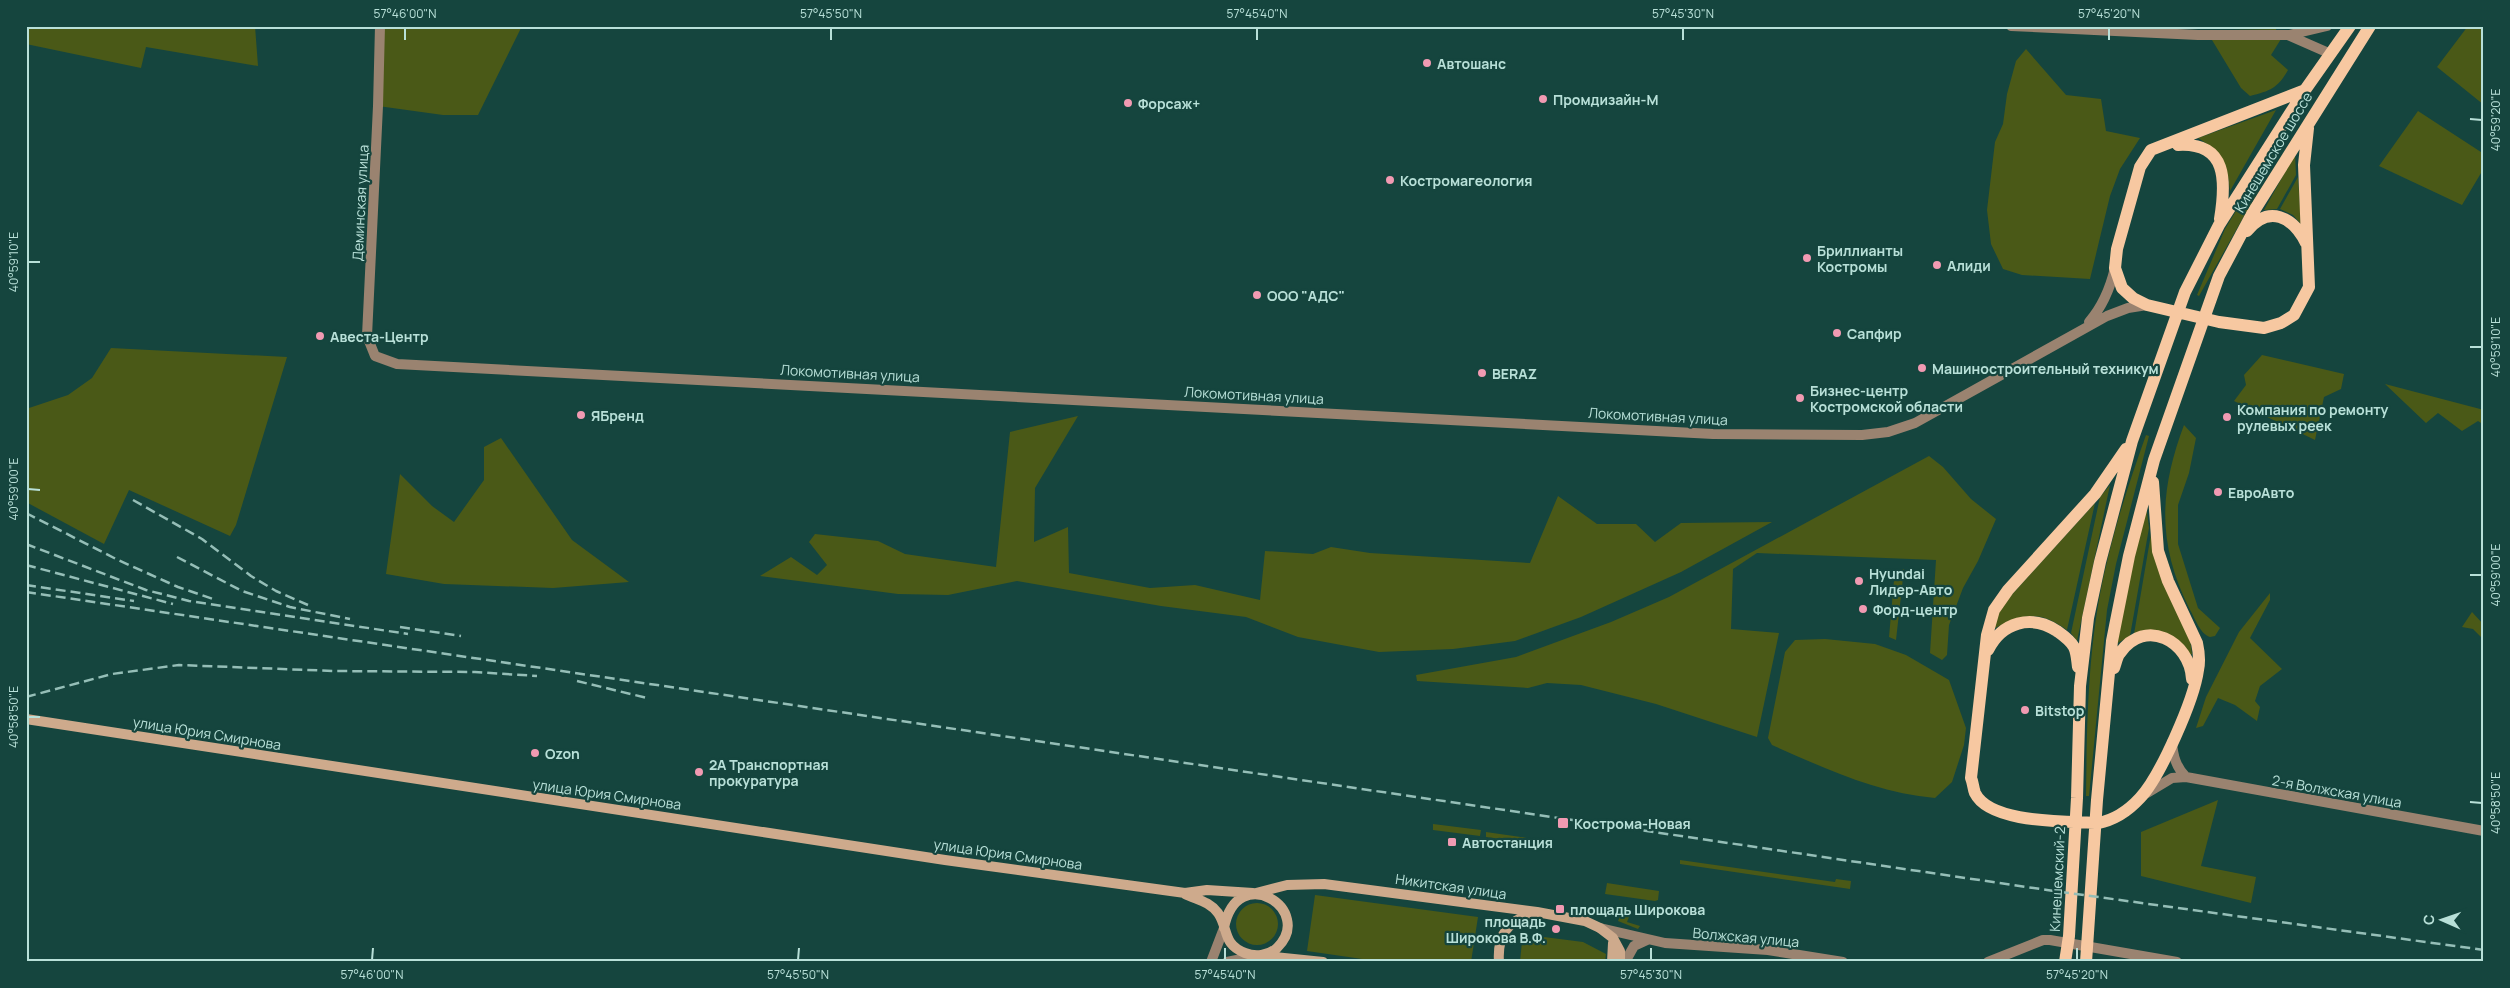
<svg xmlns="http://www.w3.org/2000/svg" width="2510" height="988" font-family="Manrope,sans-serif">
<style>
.green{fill:#4a5917}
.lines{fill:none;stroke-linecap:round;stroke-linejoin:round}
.minor{stroke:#9a8370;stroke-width:10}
.tertiary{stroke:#9a8370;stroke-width:10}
.secondary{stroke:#ceaa8c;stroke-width:10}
.primary{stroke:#f7c8a1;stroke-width:12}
.rail{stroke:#95beb7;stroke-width:2.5;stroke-dasharray:10 5;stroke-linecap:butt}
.ticks{fill:none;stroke:#b8e0d8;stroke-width:2}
.poi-dot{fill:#f19ab2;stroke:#15453e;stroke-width:2}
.labels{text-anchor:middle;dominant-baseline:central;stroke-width:4.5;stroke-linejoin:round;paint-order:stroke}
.poi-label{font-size:14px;font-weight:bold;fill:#b8e0d8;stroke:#15453e;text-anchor:start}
.street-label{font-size:14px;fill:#b8e0d8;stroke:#15453e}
.neatline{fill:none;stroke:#b8e0d8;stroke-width:2}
.ticks-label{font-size:12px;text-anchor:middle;fill:#b8e0d8}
</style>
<rect width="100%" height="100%" fill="#15453e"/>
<path class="green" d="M 26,26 L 255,26 L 258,66 L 146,47 L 141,68 L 26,44 Z
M 380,26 L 522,26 L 478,115 L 443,115 L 378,106 Z
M 2231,26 L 2276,26 L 2276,30 L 2231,29 Z
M 2468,26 L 2484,26 L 2484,105 L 2437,67 Z
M 2281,39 L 2271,55 L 2288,70 C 2278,88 2270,91 2250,96 L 2241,88 L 2212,40 Z
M 2026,49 L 2066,95 L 2101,99 L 2106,131 L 2140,138 L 2120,169 L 2110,196 L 2090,279 L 2022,275 L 2003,269 L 1991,244 L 1987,210 L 1995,142 L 2003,124 L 2007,94 L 2016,61 Z
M 2276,110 L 2230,191 C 2228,165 2220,151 2198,138 Z
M 2418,111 L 2484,154 L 2484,168 L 2462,205 L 2379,166 Z
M 2276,145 L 2280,148 L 2280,152 L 2199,296 L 2197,295 L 2225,229 Z
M 2295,154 L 2296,175 L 2277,209 L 2264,210 Z
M 2298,177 L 2301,224 L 2293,215 L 2280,209 Z
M 111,348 L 287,357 L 236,525 L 230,536 L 129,490 L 104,544 L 26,502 L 26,409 L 68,395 L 92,378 Z
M 2262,355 L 2344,374 L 2341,389 L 2324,397 L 2315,440 L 2234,401 L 2246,385 L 2244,375 Z
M 2385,384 L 2484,410 L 2484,425 L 2478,421 L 2462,431 L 2438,413 L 2426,423 Z
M 1078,416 L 1035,488 L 1034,542 L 1068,527 L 1069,573 L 1150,588 L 1195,585 L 1260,600 L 1265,551 L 1313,554 L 1331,547 L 1370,553 L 1530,563 L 1558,496 L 1597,524 L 1636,524 L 1655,542 L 1681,523 L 1772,522 L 1681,572 L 1581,617 L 1515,641 L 1453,649 L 1379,652 L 1298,637 L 1246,617 L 1161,606 L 1017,581 L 948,595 L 898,594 L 760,576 L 791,557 L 817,575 L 827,565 L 809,542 L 815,534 L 878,541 L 905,554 L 996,567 L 1010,432 Z
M 2184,425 L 2196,438 L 2189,473 L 2178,505 L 2178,544 L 2198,608 L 2220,628 L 2215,636 L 2210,637 C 2200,634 2195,618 2190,610 C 2157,544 2159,492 2184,425 Z
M 2146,435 L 2149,436 L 2116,564 L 2107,610 L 2089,796 L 2086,796 C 2087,718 2088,638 2107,562 C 2117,519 2131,477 2146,435 Z
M 501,438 L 572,540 L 629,582 L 553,588 L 444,584 L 386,574 L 400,474 L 432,506 L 454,522 L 484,480 L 484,447 Z
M 1929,456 L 1943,467 L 1971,499 L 1996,519 L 1978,561 L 1963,588 L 1949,625 L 1947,655 L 1942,660 L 1930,653 L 1936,560 L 1757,553 L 1733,569 L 1731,629 L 1779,633 L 1757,737 L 1656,704 L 1581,685 L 1547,683 L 1528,688 L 1417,681 L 1416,675 L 1516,657 L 1611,622 L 1669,597 Z
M 2110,485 L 2077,641 L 2071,633 L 2100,497 Z
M 2095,503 L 2067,630 C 2038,609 2023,614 1993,629 L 1998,614 L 2008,599 Z
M 2146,504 L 2149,528 L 2130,636 L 2116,644 Z
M 2151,534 L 2190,639 L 2192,654 L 2190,655 C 2173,630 2163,633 2134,634 Z
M 1895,569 L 1904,569 L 1896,640 L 1889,637 Z
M 2270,593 L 2270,600 L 2250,638 L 2282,669 L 2260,686 L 2255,701 L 2260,707 L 2257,721 L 2235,705 L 2218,698 L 2203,726 L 2196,728 L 2206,697 L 2239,632 Z
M 2472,612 L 2484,625 L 2484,640 L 2473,629 L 2462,627 Z
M 1825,639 L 1875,644 L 1906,655 L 1949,680 L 1966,728 L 1964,745 L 1952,782 L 1935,798 C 1877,793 1824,768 1772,745 L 1768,738 L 1785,652 L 1795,640 Z
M 2218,800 L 2201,866 L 2256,877 L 2251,903 L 2141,876 L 2141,832 Z
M 1433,824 L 1481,830 L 1480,836 L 1433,830 Z
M 1486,832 L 1527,838 L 1526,842 L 1486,837 Z
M 1680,860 L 1835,882 L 1836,879 L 1851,881 L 1850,889 L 1680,864 Z
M 1607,883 L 1659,891 L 1658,900 L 1655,901 L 1605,894 Z
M 1315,895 L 1478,917 L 1471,962 L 1383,962 L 1307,951 Z
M1236 924a21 21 0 1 1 42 0a21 21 0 1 1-42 0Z
M 1621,914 L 1629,917 L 1627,922 L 1640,926 L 1638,929 L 1618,921 Z
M 1544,937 L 1583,942 L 1606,954 L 1605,962 L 1520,962 L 1522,941 Z"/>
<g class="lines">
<path class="minor" d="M 380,26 L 378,106 L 367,336 L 375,356 L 397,364 L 1713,434 L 1862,435 L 1888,432 L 1915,423 L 2107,316 L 2128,308 L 2147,305
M 2011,26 L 2198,35 L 2289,35 L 2327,26
M 2290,36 L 2331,54
M 2089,322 C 2103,306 2110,289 2115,268
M 1600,928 L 1665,943 L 1768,950 L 1843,962
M 1625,962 L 1634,946 L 1647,940
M 1988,962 L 2043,940 L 2050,940 L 2177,962"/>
<path class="tertiary" d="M 2172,742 C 2173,756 2176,767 2186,777
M 2147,793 L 2172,778 L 2186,777 L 2484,831
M 1211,962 L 1224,928
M 1227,962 L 1256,956"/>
<path class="secondary" d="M 26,719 L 945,860 L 1185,893 L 1207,890 L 1253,893
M 1256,893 L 1287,885 L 1324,884 L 1537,912 L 1585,921 L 1600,928 L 1613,938 L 1620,951 L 1620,962
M 1185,894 C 1197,900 1209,901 1218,913 C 1229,929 1222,944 1245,953 C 1255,957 1268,956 1277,948 C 1316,910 1237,860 1224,928
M 1265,956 L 1323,962
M 1499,962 C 1497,935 1508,920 1534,913
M 1612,962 L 1613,943"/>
<path class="primary" d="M 2305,90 L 2151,150 L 2140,167 L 2117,249 L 2115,268 L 2122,288 L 2133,298 L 2147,305 L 2219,322 L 2264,328 L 2281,323 L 2294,315 L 2309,287 L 2304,165 L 2308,128
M 2178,145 C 2228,142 2226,182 2220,219
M 2247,231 C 2269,204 2293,217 2306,243
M 2126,449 L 2095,494 L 2008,590 L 1994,610 L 1987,635 L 1971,778 C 1973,782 1973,788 1975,793 C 1990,824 2068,821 2098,823 C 2115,820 2128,811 2140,798 C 2160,777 2194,700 2198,670 C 2200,661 2199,652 2197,643 L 2168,581 L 2158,551 L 2153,482
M 1988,650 C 2002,622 2031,614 2057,631 C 2064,636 2070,640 2074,647 C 2077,653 2077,660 2078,667
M 2114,668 C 2116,663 2117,656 2120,653 C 2145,617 2190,641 2192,679
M 2065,962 L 2069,936 L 2077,798 L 2080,686 L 2088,618 L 2100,562 L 2132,441 L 2185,292 L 2219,225 L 2305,90 L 2350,26
M 2086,962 L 2097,800 L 2112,641 L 2129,556 L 2154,460 L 2219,276 L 2252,214 L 2370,26"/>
<path class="rail" d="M 133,500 L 202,539 L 251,576 L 276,591 L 308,605
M 26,513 L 118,560 L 178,587 L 216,600
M 26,544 L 146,590 L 189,601 L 408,634
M 177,557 L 242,591 L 290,607 L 350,619
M 26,565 L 173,604
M 26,585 L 134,601
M 26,592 L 2047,890 L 2484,950
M 400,627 L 461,636
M 577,681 L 647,698
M 26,697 L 112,674 L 179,665 L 334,671 L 475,672 L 537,676"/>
</g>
<path class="ticks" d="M 405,40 L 405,28M 831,40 L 831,28M 1257,40 L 1257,28M 1683,40 L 1683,28M 2109,40 L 2109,28M 2470,119 L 2482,120M 28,262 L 40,262M 2470,347 L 2482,347M 28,489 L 40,490M 2470,575 L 2482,575M 28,717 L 40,717M 2470,802 L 2482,803M 372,960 L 373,948M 798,960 L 799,948M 1225,960 L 1225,948M 1651,960 L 1651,948M 2077,960 L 2077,948"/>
<g class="poi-dot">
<circle cx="1427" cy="63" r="5"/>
<circle cx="1543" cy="99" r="5"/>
<circle cx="1128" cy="103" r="5"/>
<circle cx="1390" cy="180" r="5"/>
<circle cx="1807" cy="258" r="5"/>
<circle cx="1937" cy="265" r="5"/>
<circle cx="1257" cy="295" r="5"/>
<circle cx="1837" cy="333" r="5"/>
<circle cx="320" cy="336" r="5"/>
<circle cx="1922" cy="368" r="5"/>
<circle cx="1482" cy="373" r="5"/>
<circle cx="1800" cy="398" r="5"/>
<circle cx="581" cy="415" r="5"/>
<circle cx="2227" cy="417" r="5"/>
<circle cx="2218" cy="492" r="5"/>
<circle cx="1859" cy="581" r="5"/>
<circle cx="1863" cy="609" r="5"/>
<circle cx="2025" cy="710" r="5"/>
<circle cx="535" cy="753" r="5"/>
<circle cx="699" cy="772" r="5"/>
<rect x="1557" y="817" width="12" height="12" rx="2.5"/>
<rect x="1447" y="837" width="10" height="10" rx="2.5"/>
<rect x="1555" y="904" width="10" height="10" rx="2.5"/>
<circle cx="1556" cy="929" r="5"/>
</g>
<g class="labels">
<g class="poi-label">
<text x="1437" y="63">Автошанс</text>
<text x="1553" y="99">Промдизайн-М</text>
<text x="1138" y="103">Форсаж+</text>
<text x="1400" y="180">Костромагеология</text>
<text x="1817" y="250">Бриллианты<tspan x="1817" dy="16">Костромы</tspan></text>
<text x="1947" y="265">Алиди</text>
<text x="1267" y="295">ООО "АДС"</text>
<text x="1847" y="333">Сапфир</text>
<text x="330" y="336">Авеста-Центр</text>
<text x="1932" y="368">Машиностроительный техникум</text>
<text x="1492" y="373">BERAZ</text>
<text x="1810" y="390">Бизнес-центр<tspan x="1810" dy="16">Костромской области</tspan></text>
<text x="2237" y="409">Компания по ремонту<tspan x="2237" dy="16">рулевых реек</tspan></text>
<text x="591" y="415">ЯБренд</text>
<text x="2228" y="492">ЕвроАвто</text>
<text x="1869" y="573">Hyundai<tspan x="1869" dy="16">Лидер-Авто</tspan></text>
<text x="1873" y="609">Форд-центр</text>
<text x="2035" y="710">Bitstop</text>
<text x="545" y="753">Ozon</text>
<text x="709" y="764">2А Транспортная<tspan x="709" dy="16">прокуратура</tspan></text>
<text x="1574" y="823">Кострома-Новая</text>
<text x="1462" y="842">Автостанция</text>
<text x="1570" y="909">площадь Широкова</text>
<text x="1546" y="921" text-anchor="end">площадь<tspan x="1546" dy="16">Широкова В.Ф.</tspan></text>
</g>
<g class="street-label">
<text transform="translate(2273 152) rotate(-59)">Кинешемское шоссе</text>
<text transform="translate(360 203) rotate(-87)">Деминская улица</text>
<text transform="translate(850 373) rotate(3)">Локомотивная улица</text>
<text transform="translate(1254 395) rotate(3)">Локомотивная улица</text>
<text transform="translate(1658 416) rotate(3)">Локомотивная улица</text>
<text transform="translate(207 733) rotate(9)">улица Юрия Смирнова</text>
<text transform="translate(2337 791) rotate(10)">2-я Волжская улица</text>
<text transform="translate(607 794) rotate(8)">улица Юрия Смирнова</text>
<text transform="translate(1008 854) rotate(8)">улица Юрия Смирнова</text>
<text transform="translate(2057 879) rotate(-87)">Кинешемский-2</text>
<text transform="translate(1451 886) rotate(8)">Никитская улица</text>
<text transform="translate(1746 937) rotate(5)">Волжская улица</text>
</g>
</g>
<rect width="2510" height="988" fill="none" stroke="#15453e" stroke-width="55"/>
<g transform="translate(2442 920) rotate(272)" stroke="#15453e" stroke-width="4" paint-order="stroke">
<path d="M0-4L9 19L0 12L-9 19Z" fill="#b8e0d8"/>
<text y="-8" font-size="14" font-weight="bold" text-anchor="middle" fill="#b8e0d8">С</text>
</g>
<rect x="28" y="28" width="2454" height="932" class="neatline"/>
<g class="ticks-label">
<text x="405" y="18">57°46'00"N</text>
<text x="831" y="18">57°45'50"N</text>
<text x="1257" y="18">57°45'40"N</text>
<text x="1683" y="18">57°45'30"N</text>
<text x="2109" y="18">57°45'20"N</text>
<text transform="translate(2496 120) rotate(-90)" y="4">40°59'20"E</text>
<text transform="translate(14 262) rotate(-90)" y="4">40°59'10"E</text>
<text transform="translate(2496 347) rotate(-90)" y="4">40°59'10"E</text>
<text transform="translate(14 489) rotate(-90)" y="4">40°59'00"E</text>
<text transform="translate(2496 575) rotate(-90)" y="4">40°59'00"E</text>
<text transform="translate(14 717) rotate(-90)" y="4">40°58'50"E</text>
<text transform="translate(2496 803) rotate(-90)" y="4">40°58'50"E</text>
<text x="372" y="979">57°46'00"N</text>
<text x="798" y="979">57°45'50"N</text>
<text x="1225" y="979">57°45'40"N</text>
<text x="1651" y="979">57°45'30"N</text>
<text x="2077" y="979">57°45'20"N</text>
</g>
</svg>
